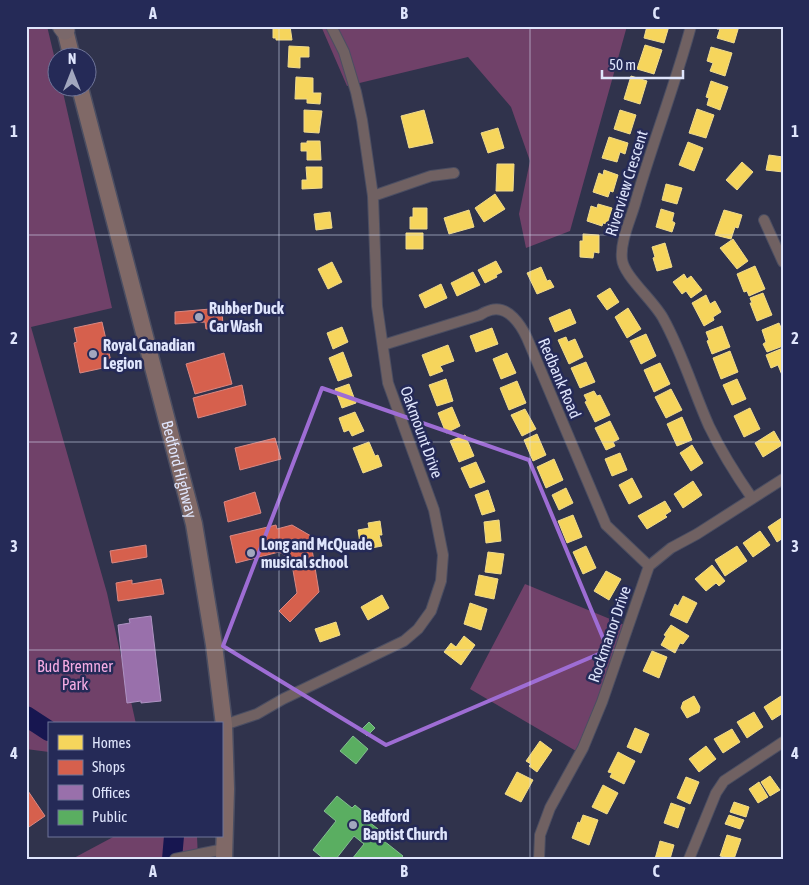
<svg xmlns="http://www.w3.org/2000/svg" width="809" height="885" font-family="'Asap Condensed',sans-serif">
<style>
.green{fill:#704169}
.homes{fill:#f6d55c;stroke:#efda8c}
.shops{fill:#d6604d;stroke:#d98882}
.offices{fill:#9970ab;stroke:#ae93c3}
.public{fill:#5aae61;stroke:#82be90}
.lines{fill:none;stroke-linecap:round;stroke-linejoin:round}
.river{stroke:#171650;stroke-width:20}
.street-casing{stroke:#4b4e62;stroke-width:12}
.primary-casing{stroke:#4b4e62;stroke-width:19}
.highway-casing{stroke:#4b4e62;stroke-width:21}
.street{stroke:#706162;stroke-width:10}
.primary{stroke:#806967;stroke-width:16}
.highway{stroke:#7a686a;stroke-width:19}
.marked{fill:none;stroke:#9e6dd4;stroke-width:4;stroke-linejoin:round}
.grid{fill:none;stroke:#dfe5fc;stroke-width:1;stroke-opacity:0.55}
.poi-dot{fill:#a2a7be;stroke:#252a57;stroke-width:2}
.labels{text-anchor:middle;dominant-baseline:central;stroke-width:5;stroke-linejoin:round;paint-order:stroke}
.street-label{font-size:16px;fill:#dfe5fc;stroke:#252a57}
.poi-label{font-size:16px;font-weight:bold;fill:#dfe5fc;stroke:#252a57;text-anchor:start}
.park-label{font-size:16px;fill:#f5ace4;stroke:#252a57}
.neatline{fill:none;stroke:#dfe5fc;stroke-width:2}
.grid-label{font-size:16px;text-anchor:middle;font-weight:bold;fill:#dfe5fc}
</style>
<rect width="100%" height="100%" fill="#30334c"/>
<path class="green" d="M 26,26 L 47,26 L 57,68 L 58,88 L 62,88 L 112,308 L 31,327 L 107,593 L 136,724 L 49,724 L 49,752 L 26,749 Z
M 321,26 L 627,26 L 570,231 L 526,248 L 519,214 L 530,161 L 511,107 L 468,57 L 347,86 Z
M 525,584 L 627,626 L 597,705 L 576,751 L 470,689 Z
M 115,836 L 197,836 L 198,859 L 72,859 Z"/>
<path class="homes" d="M 273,26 L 290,26 L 292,40 L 276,40 L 276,38 L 273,38 Z
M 647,26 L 669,26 L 664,43 L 644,38 Z
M 718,26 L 739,26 L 734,43 L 717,38 L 720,29 L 717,29 Z
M 645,45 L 662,50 L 654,74 L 637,69 Z
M 289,46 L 309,47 L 309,57 L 300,57 L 300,68 L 288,67 Z
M 711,47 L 732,53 L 725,76 L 710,71 L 713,63 L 707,61 Z
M 631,76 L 647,81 L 640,104 L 624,99 Z
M 296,77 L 313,78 L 313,93 L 321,93 L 320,104 L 307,103 L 307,99 L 295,99 Z
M 711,81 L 728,87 L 720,110 L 707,105 L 709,98 L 706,97 Z
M 697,109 L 714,115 L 706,138 L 689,133 Z
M 304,110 L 322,111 L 319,133 L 304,132 Z
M 424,110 L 433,143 L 409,148 L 401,116 Z
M 620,110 L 636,115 L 630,134 L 614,129 Z
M 498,128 L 504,148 L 488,153 L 481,133 Z
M 609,137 L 628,143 L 625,154 L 620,152 L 617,162 L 602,158 Z
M 307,141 L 320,141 L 321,160 L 307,160 L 307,151 L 301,151 L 301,143 L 307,143 Z
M 688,142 L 703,148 L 694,171 L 679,165 Z
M 769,155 L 783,157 L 783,172 L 766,170 Z
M 742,162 L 753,172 L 737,190 L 726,180 Z
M 497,164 L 514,164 L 513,191 L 496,191 Z
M 306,167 L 322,167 L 322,188 L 302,189 L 302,180 L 307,180 Z
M 604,170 L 618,175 L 613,192 L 610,191 L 608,197 L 593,192 L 599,173 L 603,175 Z
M 666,184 L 682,188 L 677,204 L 662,200 Z
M 495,194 L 505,209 L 484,222 L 475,208 Z
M 598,204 L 612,208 L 607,224 L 603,223 L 602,226 L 587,221 L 591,206 L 597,208 Z
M 413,208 L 427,208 L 427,229 L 410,229 L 410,217 L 413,217 Z
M 661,209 L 674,213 L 672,221 L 675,223 L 672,232 L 656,227 Z
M 469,210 L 474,227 L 449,234 L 444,218 Z
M 724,210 L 742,215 L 738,228 L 735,227 L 731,239 L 715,235 Z
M 330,212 L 332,228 L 316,230 L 314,214 Z
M 406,233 L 423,233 L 423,249 L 406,249 Z
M 583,234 L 599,235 L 599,253 L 594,252 L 593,258 L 580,257 L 580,241 L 583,241 Z
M 733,239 L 748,261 L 737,269 L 720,248 Z
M 665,243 L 672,267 L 657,271 L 653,258 L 655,257 L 652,247 Z
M 496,261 L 502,272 L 496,275 L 497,277 L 485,283 L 478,270 Z
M 332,262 L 342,282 L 328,289 L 318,269 Z
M 755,266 L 765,289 L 749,296 L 747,291 L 744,292 L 737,274 Z
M 541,267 L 547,281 L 550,280 L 554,287 L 537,294 L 527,273 Z
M 473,272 L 480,285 L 457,296 L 451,283 Z
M 684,274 L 687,279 L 691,276 L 702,290 L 691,298 L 686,291 L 682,294 L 673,282 Z
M 441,284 L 447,298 L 425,308 L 419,295 Z
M 610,288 L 619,302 L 607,310 L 597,296 Z
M 763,293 L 772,315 L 757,321 L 750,303 L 752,303 L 750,298 Z
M 706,295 L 710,304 L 715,301 L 721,312 L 713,317 L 714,320 L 704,326 L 692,303 Z
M 628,308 L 641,329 L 627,338 L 615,317 Z
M 570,309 L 576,323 L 555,332 L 549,318 Z
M 779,323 L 783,332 L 783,346 L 767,352 L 763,344 L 766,342 L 762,330 Z
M 722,326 L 730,347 L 712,354 L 707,341 L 709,340 L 706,332 Z
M 342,327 L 348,342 L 333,349 L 327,333 Z
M 492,328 L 498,344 L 476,352 L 470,336 Z
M 646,334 L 656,356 L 641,364 L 630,341 Z
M 566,337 L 568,342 L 575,339 L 583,357 L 569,364 L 558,340 Z
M 448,345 L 454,361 L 440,366 L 443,371 L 430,376 L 422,355 Z
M 783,348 L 783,375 L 782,375 L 778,365 L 771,368 L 766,355 Z
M 730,351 L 738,372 L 721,379 L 713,358 Z
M 343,352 L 352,376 L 338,381 L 329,358 Z
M 507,353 L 516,373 L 501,379 L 493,359 Z
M 586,362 L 595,382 L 580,388 L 571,368 Z
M 660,363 L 670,384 L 654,392 L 644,370 Z
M 446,379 L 453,401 L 437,406 L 429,385 Z
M 737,379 L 746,399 L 732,405 L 723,385 Z
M 517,381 L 526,403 L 509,410 L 500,388 Z
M 349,384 L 356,403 L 342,408 L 335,389 Z
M 671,389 L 682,410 L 666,418 L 655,397 Z
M 594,391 L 597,396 L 600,395 L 610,415 L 595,422 L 585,402 L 587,401 L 584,395 Z
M 452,407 L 460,426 L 446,433 L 438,413 Z
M 750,408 L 760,429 L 744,437 L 734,416 Z
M 525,409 L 536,429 L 522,436 L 511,415 Z
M 355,412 L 364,431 L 352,436 L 349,430 L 344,432 L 339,418 Z
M 682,417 L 692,440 L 677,446 L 667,424 Z
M 610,421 L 619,439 L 613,442 L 615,446 L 606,450 L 595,428 Z
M 774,431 L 782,445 L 763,457 L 755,443 Z
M 537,434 L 546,455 L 533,461 L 524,440 Z
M 465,435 L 474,456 L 459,462 L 450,441 Z
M 369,442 L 375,456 L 378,455 L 382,466 L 363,473 L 353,448 Z
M 692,445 L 703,463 L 691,471 L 680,453 Z
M 620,453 L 627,470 L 612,476 L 605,459 Z
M 554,459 L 563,480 L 546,488 L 537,467 Z
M 476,462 L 485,482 L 470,488 L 461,468 Z
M 632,478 L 642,497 L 629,504 L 619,485 Z
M 693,481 L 702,495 L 683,508 L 674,494 Z
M 566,488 L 573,503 L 559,510 L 552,495 Z
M 488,490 L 495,511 L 482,515 L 475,495 Z
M 665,501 L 671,511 L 665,515 L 667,517 L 647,529 L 638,516 Z
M 573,515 L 582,537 L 567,543 L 558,521 Z
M 783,517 L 783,538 L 777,542 L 768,527 Z
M 499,520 L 501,541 L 486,543 L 484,522 Z
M 380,521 L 382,535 L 379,535 L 382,546 L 361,550 L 358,530 L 369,528 L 368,523 Z
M 760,531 L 770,545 L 753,557 L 743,543 Z
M 586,546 L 596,568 L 583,574 L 573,552 Z
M 737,546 L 747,561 L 725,576 L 715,560 Z
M 488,552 L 504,554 L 501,574 L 485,572 Z
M 712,565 L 725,581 L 719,586 L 716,583 L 706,591 L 695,579 Z
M 606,571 L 621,579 L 609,600 L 594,591 Z
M 479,575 L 498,579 L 494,599 L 475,595 Z
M 382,595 L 389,608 L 368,620 L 361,607 Z
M 683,596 L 697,603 L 687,623 L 670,615 L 675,604 L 678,606 Z
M 470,603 L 487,609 L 481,630 L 464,624 Z
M 336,622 L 340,635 L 320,642 L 315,629 Z
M 671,625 L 689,636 L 683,644 L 680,643 L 675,653 L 661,645 L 666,636 L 664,635 Z
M 464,636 L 475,645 L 461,665 L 444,652 L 451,643 L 456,647 Z
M 652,651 L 667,657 L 659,678 L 643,671 Z
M 694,696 L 700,707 L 699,712 L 687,718 L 681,708 L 683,702 Z
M 781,696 L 783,699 L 783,713 L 772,720 L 764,707 Z
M 754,712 L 763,727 L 747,738 L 737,722 Z
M 635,728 L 649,734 L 641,753 L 627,747 Z
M 732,729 L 740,742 L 723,753 L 714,739 Z
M 540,741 L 552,750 L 537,772 L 529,766 L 531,764 L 526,761 Z
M 706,746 L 716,759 L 699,772 L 689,759 Z
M 618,752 L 635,761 L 624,784 L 610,777 L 612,773 L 608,772 Z
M 517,772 L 533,780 L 521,802 L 505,794 Z
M 770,776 L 780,790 L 770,796 L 761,782 Z
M 686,777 L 699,782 L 690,804 L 677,798 Z
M 759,782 L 768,797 L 758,803 L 749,789 Z
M 603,785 L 618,793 L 607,814 L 592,807 Z
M 734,802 L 749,807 L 746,817 L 730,812 Z
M 671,803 L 685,808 L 678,828 L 664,823 Z
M 583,815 L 598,820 L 589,845 L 572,838 L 578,822 L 580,823 Z
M 729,815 L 744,820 L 740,829 L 725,824 Z
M 727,835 L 741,839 L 734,859 L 720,856 Z
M 660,841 L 674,845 L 670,859 L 655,859 Z"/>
<path class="shops" d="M 222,308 L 223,328 L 206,329 L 205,322 L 175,324 L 175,312 Z
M 102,322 L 112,366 L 80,373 L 74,343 L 77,342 L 74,328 Z
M 224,353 L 232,384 L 195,394 L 186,364 Z
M 242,385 L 246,405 L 198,418 L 193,398 Z
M 275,438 L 281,459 L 240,470 L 235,448 Z
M 255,492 L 261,513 L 228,522 L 224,502 Z
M 276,525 L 277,529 L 292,525 L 311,536 L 307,542 L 311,543 L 319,592 L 290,622 L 279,611 L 297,593 L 291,559 L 279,552 L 236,563 L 230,536 Z
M 146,545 L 147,557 L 112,563 L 110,551 Z
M 161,579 L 164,594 L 118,601 L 116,583 L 132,580 L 132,584 Z
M 26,788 L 45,816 L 26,829 Z"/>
<path class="offices" d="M 151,616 L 161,701 L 141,703 L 141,701 L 127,703 L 118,625 L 130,623 L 129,619 Z"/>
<path class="public" d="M 369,722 L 375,728 L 367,736 L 361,730 Z
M 353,736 L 368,749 L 356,764 L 340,751 Z
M 337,796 L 352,808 L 355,805 L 367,815 L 364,818 L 378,829 L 374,833 L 403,856 L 400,859 L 352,859 L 364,844 L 354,836 L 336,859 L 324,859 L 313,850 L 336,821 L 324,811 Z"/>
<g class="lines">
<path class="river" d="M 26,716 L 49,731
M 172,859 L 174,836"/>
<defs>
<path id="street" d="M 691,26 C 675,86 652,144 635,204 C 630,221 620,242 622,259 C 623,275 654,301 663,318 C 682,352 693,390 709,426 C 721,451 736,475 752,498
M 373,196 L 431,176 L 454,173
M 764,220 L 783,262
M 383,345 L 480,315 C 483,313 487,311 491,310 C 508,305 521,325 527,338 L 606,525 L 649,566
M 224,725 L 257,714 L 283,699 L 404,641 L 418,629 L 431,611 L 441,581 L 443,555 L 434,510 L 388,383 L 377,306 L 373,196 L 362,120 L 356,92 L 344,52 L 331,26
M 175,859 L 224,849
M 539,859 L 540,835 L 550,808 L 583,748 L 602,702 L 649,566 L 671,548 L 697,534 L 783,479
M 689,859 L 716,793 L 724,781 L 783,742"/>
<g id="primary">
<path d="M 64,26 L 72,58"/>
<path id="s1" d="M 80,88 L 194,524 L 214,645 L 224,725 L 226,789 L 224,859"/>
</g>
<path id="highway" d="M 62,26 L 65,30"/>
</defs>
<use href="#street" class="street-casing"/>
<use href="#primary" class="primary-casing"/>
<use href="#highway" class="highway-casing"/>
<use href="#street" class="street"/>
<use href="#primary" class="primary"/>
<use href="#highway" class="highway"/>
</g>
<path class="marked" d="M 322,388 L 529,460 L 608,650 L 386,745 L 223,646 Z"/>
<path class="grid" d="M 279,26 L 279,859M 530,26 L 530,859M 26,235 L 783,235M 26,442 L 783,442M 26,650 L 783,650"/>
<g class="poi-dot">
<circle cx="199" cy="317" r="5"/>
<circle cx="93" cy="354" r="5"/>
<circle cx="251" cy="553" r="5"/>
<circle cx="353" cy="825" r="5"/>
</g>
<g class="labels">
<g class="street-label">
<text transform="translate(626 183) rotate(-73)">Riverview Crescent</text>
<text transform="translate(560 378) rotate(67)">Redbank Road</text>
<text transform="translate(422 432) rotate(70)">Oakmount Drive</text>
<text stroke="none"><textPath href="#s1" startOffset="394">Bedford Highway</textPath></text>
<text transform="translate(609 634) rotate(-71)">Rockmanor Drive</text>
</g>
<g class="poi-label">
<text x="209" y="308">Rubber Duck<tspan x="209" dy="18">Car Wash</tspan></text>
<text x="103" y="345">Royal Canadian<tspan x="103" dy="18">Legion</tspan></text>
<text x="261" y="544">Long and McQuade<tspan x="261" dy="18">musical school</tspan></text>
<text x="363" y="816">Bedford<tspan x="363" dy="18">Baptist Church</tspan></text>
</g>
<g class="park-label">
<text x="75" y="666">Bud Bremner<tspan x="75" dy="18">Park</tspan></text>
</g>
</g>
<rect width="809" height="885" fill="none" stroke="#252a57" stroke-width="55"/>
<rect x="48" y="722" width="175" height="115" fill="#252a57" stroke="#6f7599"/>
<rect x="58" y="735" width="25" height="15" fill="#f6d55c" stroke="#6f7599"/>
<text x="92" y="748" font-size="15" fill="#dfe5fc">Homes</text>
<rect x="58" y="760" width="25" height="15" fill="#d6604d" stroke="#6f7599"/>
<text x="92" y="772" font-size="15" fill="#dfe5fc">Shops</text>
<rect x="58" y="785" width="25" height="15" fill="#9970ab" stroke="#6f7599"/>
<text x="92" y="798" font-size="15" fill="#dfe5fc">Offices</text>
<rect x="58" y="810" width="25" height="15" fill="#5aae61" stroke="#6f7599"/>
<text x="92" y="822" font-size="15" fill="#dfe5fc">Public</text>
<g transform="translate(72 72)"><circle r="24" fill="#252a57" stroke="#6f7599"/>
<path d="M0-4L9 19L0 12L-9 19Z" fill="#a2a7be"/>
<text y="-8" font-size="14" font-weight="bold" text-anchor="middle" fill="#dfe5fc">N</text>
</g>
<path d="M602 70v8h81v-8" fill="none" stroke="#dfe5fc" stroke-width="2.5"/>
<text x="609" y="70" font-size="15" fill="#dfe5fc" stroke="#252a57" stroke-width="4" paint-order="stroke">50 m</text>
<rect x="28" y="28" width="754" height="830" class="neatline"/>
<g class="grid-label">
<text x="153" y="19">A</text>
<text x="404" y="19">B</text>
<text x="656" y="19">C</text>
<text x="14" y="137">1</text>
<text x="795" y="137">1</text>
<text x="14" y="344">2</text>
<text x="795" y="344">2</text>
<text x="14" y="552">3</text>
<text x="795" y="552">3</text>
<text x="14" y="759">4</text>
<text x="795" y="759">4</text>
<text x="153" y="877">A</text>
<text x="404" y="877">B</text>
<text x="656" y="877">C</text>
</g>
</svg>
